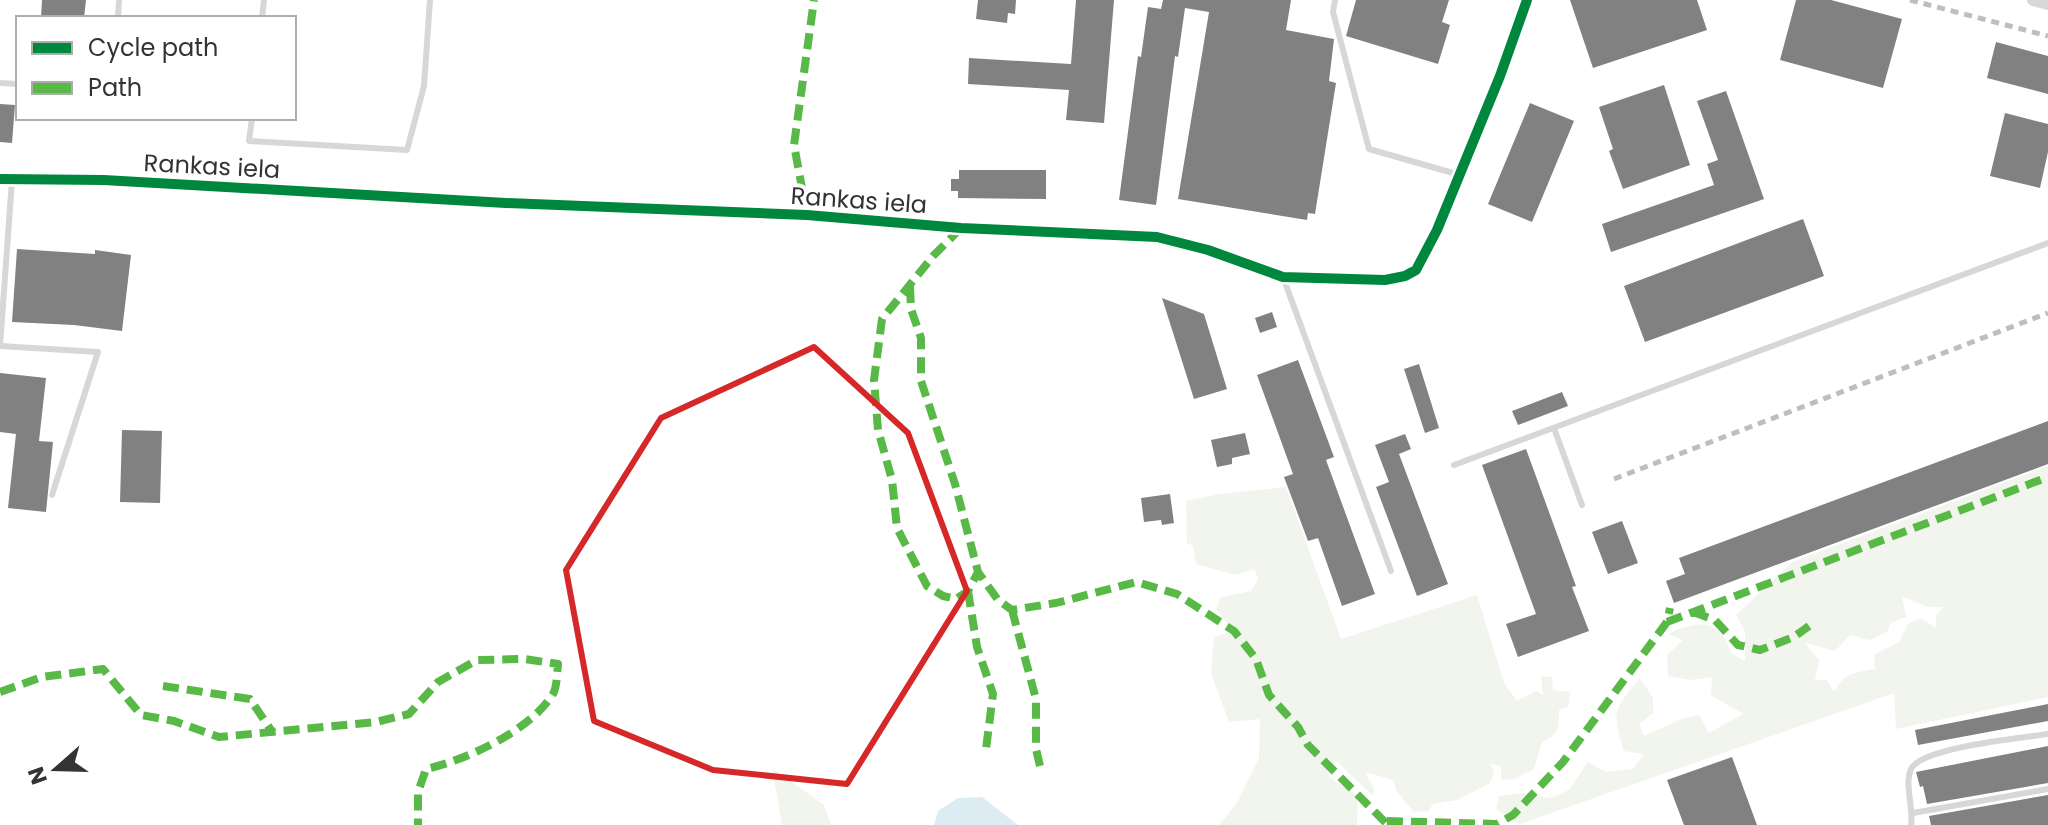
<svg xmlns="http://www.w3.org/2000/svg" width="2048" height="825" font-family="Poppins,sans-serif">
<style>
.green{fill:#f1f5ed;fill-rule:evenodd}
.water{fill:#ddebf3}
.building{fill:#818181}
.lines{fill:none;stroke-linecap:round;stroke-linejoin:round}
.lane{stroke:#d7d7d7;stroke-width:6}
.street{stroke:#d7d7d7;stroke-width:12}
.rail{stroke:#bebebe;stroke-width:5;stroke-dasharray:8 6;stroke-linecap:butt}
.quiet{stroke:#58b947;stroke-width:8;stroke-dasharray:16 8;stroke-linecap:butt}
.cycleway-casing{stroke:#fff;stroke-width:15}
.cycleway{stroke:#00873e;stroke-width:10}
.marked{fill:none;stroke:#d62828;stroke-width:6;stroke-linejoin:round}
.labels{text-anchor:middle;dominant-baseline:central;stroke-width:8;stroke-linejoin:round;paint-order:stroke}
.street-label{font-size:24px;fill:#333;stroke:#fff}
</style>
<rect width="100%" height="100%" fill="#fff"/>
<path class="green" d="M 2048,466 L 2048,697 L 1896,729 L 1894,693 L 1520,824 L 1496,809 L 1499,796 L 1522,793 L 1551,798 L 1569,790 L 1588,762 L 1606,772 L 1633,769 L 1644,754 L 1624,751 C 1612,710 1613,711 1640,678 L 1653,698 L 1653,713 L 1639,724 L 1644,736 L 1684,718 L 1699,715 L 1709,733 L 1743,714 L 1711,695 L 1712,677 L 1690,680 L 1668,676 L 1667,655 L 1683,640 L 1668,634 C 1697,620 1720,618 1731,653 L 1745,661 L 1745,632 L 1736,615 L 1792,562 ZM 1902,596 L 1928,607 L 1943,607 L 1936,616 L 1936,628 L 1921,618 L 1908,624 L 1899,642 L 1874,655 L 1875,669 C 1853,673 1845,672 1834,692 L 1827,680 L 1815,680 L 1819,660 L 1805,643 L 1835,651 L 1850,635 L 1870,640 L 1888,631 L 1890,623 L 1906,617 Z
M 1286,487 L 1341,639 L 1477,595 L 1504,683 L 1517,701 L 1536,691 L 1543,695 L 1541,676 L 1552,677 L 1553,690 L 1570,692 L 1568,707 L 1559,710 C 1559,728 1559,735 1542,742 L 1534,769 L 1514,779 L 1501,780 L 1501,766 L 1490,764 L 1494,771 L 1490,783 L 1457,800 L 1433,804 L 1428,811 L 1414,812 L 1397,792 L 1393,780 L 1365,772 L 1374,788 L 1373,796 L 1335,760 L 1329,777 L 1358,796 L 1357,825 L 1219,825 L 1237,803 L 1259,758 L 1260,719 L 1229,722 L 1211,673 L 1214,637 L 1234,631 L 1216,609 L 1221,597 L 1252,591 L 1258,578 L 1254,569 L 1235,575 L 1196,564 L 1193,546 L 1187,543 L 1186,501 L 1220,494 Z
M 772,768 L 824,805 L 831,825 L 782,825 Z"/>
<path class="water" d="M 982,797 L 1018,825 L 934,825 L 938,811 L 958,798 Z"/>
<path class="building" d="M 42,0 L 86,0 L 84,18 L 41,18 Z
M 978,0 L 1016,0 L 1015,14 L 1008,13 L 1007,23 L 976,19 Z
M 1076,0 L 1114,0 L 1104,123 L 1066,120 L 1069,90 L 968,84 L 969,58 L 1071,64 Z
M 1163,0 L 1291,0 L 1286,30 L 1334,39 L 1329,81 L 1336,83 L 1315,214 L 1308,213 L 1307,220 L 1178,199 L 1209,12 L 1185,8 L 1178,57 L 1175,56 L 1156,205 L 1119,200 L 1138,56 L 1141,57 L 1148,7 L 1161,9 Z
M 1356,0 L 1449,0 L 1442,22 L 1450,25 L 1438,64 L 1346,36 Z
M 1570,0 L 1697,0 L 1707,30 L 1593,68 Z
M 1796,0 L 1831,0 L 1902,19 L 1883,88 L 1780,60 Z
M 1996,42 L 2048,56 L 2048,94 L 1987,78 Z
M 1664,85 L 1690,165 L 1623,189 L 1609,151 L 1613,149 L 1599,107 Z
M 1726,91 L 1764,199 L 1611,252 L 1602,224 L 1714,185 L 1707,164 L 1718,160 L 1697,101 Z
M 1530,103 L 1574,121 L 1532,222 L 1488,204 Z
M 0,104 L 15,105 L 12,143 L 0,142 Z
M 2005,113 L 2048,124 L 2048,152 L 2040,188 L 1990,176 Z
M 959,170 L 1046,170 L 1046,199 L 958,198 L 958,191 L 951,191 L 951,179 L 959,179 Z
M 1803,219 L 1824,276 L 1645,342 L 1624,286 Z
M 17,249 L 95,254 L 95,250 L 131,255 L 122,331 L 74,325 L 12,322 Z
M 1162,298 L 1204,314 L 1227,389 L 1194,399 Z
M 1272,312 L 1277,327 L 1260,333 L 1255,318 Z
M 1298,360 L 1334,457 L 1326,460 L 1375,594 L 1342,606 L 1318,538 L 1308,541 L 1284,477 L 1293,474 L 1257,375 Z
M 1419,364 L 1439,428 L 1425,433 L 1404,369 Z
M 0,373 L 46,378 L 39,441 L 53,442 L 46,512 L 8,508 L 16,434 L 0,432 Z
M 1562,392 L 1568,406 L 1518,425 L 1512,411 Z
M 2048,421 L 2048,464 L 1674,603 L 1666,581 L 1685,574 L 1679,558 Z
M 122,430 L 162,431 L 160,503 L 120,502 Z
M 1245,433 L 1250,454 L 1232,458 L 1232,464 L 1217,467 L 1211,440 Z
M 1405,434 L 1411,449 L 1399,454 L 1448,584 L 1417,596 L 1376,487 L 1389,482 L 1375,445 Z
M 1526,449 L 1576,586 L 1572,587 L 1589,631 L 1518,657 L 1506,624 L 1536,614 L 1482,465 Z
M 1170,494 L 1174,523 L 1162,525 L 1161,520 L 1144,522 L 1141,498 Z
M 1622,521 L 1638,563 L 1608,574 L 1592,532 Z
M 2048,704 L 2048,721 L 1918,745 L 1915,730 Z
M 2048,746 L 2048,783 L 1927,804 L 1923,786 L 1920,787 L 1916,772 Z
M 1732,757 L 1757,825 L 1684,825 L 1667,780 Z
M 2048,795 L 2048,825 L 1931,825 L 1929,816 Z"/>
<g class="lines">
<path class="lane" d="M 1335,0 L 1333,12 L 1369,149 L 1460,175
M 118,18 L 119,0
M 262,18 L 264,0
M 0,83 L 18,84
M 252,118 L 249,141 L 407,150 L 424,86 L 430,0
M 12,180 L 0,346 L 98,352 L 52,495
M 1283,277 L 1391,571
M 1554,428 L 1582,505
M 1454,465 L 2048,243
M 1913,813 L 2048,789
M 1911,825 C 1914,808 1904,785 1911,769 C 1922,747 2022,738 2048,734"/>
<path class="street" d="M 2033,0 L 2048,4
M 0,179 L 104,180 L 506,203 L 807,215 L 961,228 L 1157,237 L 1208,250 L 1283,277 L 1385,280 L 1405,276 L 1416,270 L 1437,230 L 1500,76 L 1527,0"/>
<path class="rail" d="M 1910,0 L 2048,36
M 1614,479 L 2048,313"/>
<path class="quiet" d="M 807,215 L 794,145 L 814,0
M 961,228 L 934,255 L 882,319 L 874,380 L 878,430 L 892,480 L 897,528 L 927,586 L 943,596 L 956,599 L 968,591 L 978,572
M 910,287 L 911,309 L 921,338 L 921,381 L 955,484 L 978,572 L 998,600 L 1012,610 L 1056,603 L 1136,582 L 1177,594 L 1234,631 L 1256,659 L 1269,695 L 1298,727 L 1308,745 L 1388,825
M 968,591 L 977,647 L 993,694 L 986,749
M 1012,610 L 1036,699 L 1036,749 L 1040,766
M 1693,612 L 1715,620 L 1738,645 L 1760,650 L 1794,637 L 1809,626
M 1667,622 L 2048,477
M 163,686 L 250,699 L 273,733
M 0,692 L 42,677 L 103,669 L 141,715 L 174,721 L 219,737 L 376,722 L 409,714 L 438,682 L 477,660 L 524,659 L 558,664 C 557,673 557,687 553,694 C 530,731 466,760 426,769 L 418,792 L 418,825
M 1387,821 L 1497,824 L 1513,815 L 1563,762 L 1667,622 L 1670,608"/>
<defs>
<path id="cycleway" d="M 0,179 L 104,180 L 506,203 L 807,215 L 961,228 L 1157,237 L 1208,250 L 1283,277 L 1385,280 L 1405,276 L 1416,270 L 1437,230 L 1500,76 L 1527,0"/>
</defs>
<use href="#cycleway" class="cycleway-casing"/>
<use href="#cycleway" class="cycleway"/>
</g>
<path class="marked" d="M 814,347 L 908,433 L 967,591 L 847,784 L 713,770 L 594,721 L 566,570 L 661,418 Z"/>
<g class="labels">
<g class="street-label">
<text transform="translate(212 166) rotate(3)">Rankas iela</text>
<text transform="translate(859 200) rotate(4)">Rankas iela</text>
</g>
</g>
<rect x="16" y="16" width="280" height="104" fill="#ffffff" stroke="#adadad" stroke-width="2"/>
<rect x="32" y="42" width="40" height="12" fill="#00873e" stroke="#adadad" stroke-width="2"/>
<text x="88" y="56" font-size="24" fill="#333333">Cycle path</text>
<rect x="32" y="82" width="40" height="12" fill="#58b947" stroke="#adadad" stroke-width="2"/>
<text x="88" y="96" font-size="24" fill="#333333">Path</text>
<g transform="translate(56 769) rotate(250)" stroke="#ffffff" stroke-width="6" paint-order="stroke">
<path d="M0-6L14 30L0 20L-14 30Z" fill="#333333"/>
<text y="-12" font-size="22" font-weight="bold" text-anchor="middle" fill="#333333">N</text>
</g>
</svg>
